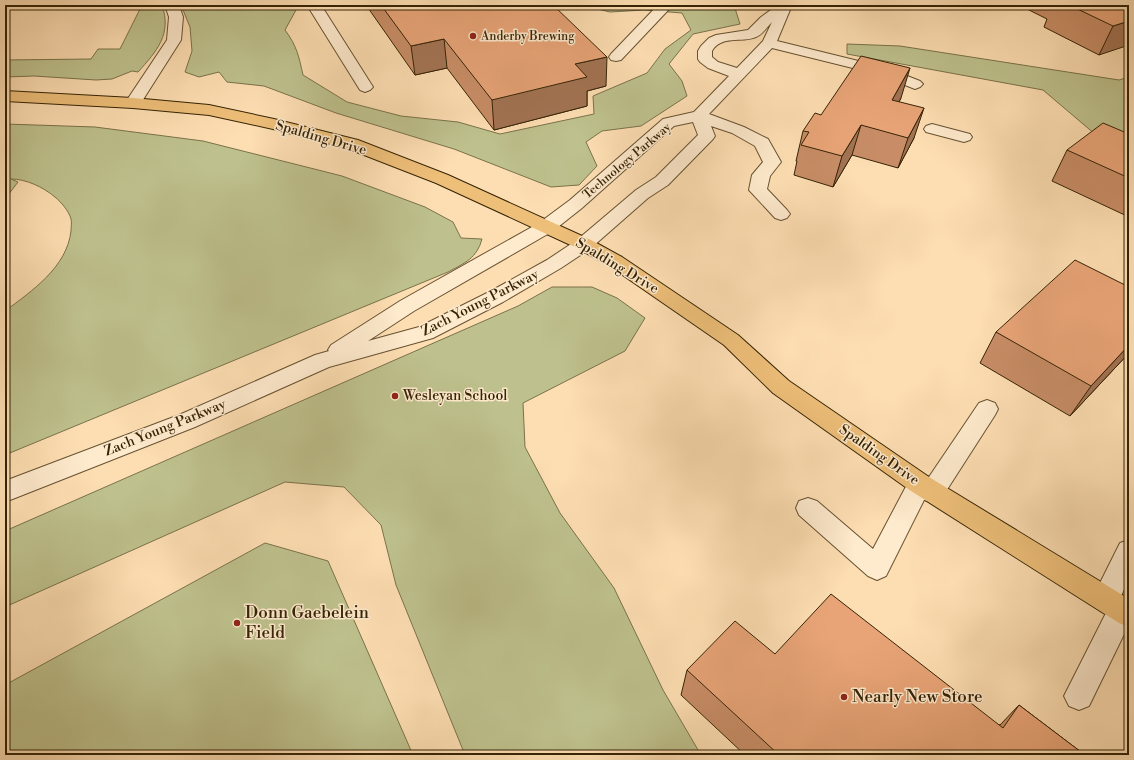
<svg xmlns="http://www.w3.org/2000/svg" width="1134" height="760" font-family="'Libre Bodoni',serif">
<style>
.green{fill:#bec18d;stroke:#7a724a}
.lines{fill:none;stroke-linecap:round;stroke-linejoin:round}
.minor-casing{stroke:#675231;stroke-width:2}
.major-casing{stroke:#352306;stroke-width:2}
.minor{fill:#feeacd;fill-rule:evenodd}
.major{fill:#eebf79;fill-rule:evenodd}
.wall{fill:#c88d66;stroke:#352306}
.shaded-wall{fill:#a27353;stroke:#352306}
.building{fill:#e8a477;stroke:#352306}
.poi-dot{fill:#8f2418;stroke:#feeacd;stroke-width:1.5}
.labels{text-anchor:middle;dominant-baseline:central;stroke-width:3;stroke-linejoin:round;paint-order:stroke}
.far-poi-label{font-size:12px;fill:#352306;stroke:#feeacd;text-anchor:start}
.far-street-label{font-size:12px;fill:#352306;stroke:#feeacd}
.street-label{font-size:14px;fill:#352306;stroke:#feeacd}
.poi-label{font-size:14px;fill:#352306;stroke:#feeacd;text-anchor:start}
.near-poi-label{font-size:17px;fill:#352306;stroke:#feeacd;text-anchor:start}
</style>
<rect width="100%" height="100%" fill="#fddeb2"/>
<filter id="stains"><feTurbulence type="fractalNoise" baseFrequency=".005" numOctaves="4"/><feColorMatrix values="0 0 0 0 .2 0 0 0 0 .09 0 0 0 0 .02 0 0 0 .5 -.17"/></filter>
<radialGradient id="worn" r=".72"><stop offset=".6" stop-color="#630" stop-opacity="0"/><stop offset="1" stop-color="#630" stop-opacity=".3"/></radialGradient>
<path class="green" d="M 142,5 L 162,5 C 172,34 157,51 138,72 L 132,71 L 112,79 L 96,80 L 34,76 L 5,77 L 5,60 L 91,59 L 98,49 L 120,49 Z
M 181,5 L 296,5 L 296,10 L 285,30 C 297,46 299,57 303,75 L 347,102 L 401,116 L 458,122 L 500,134 L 594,114 L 593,96 L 647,73 L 665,49 L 691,30 L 682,13 L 644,10 L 610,12 L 581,5 L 734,5 L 740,24 L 693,34 L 669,64 L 682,81 L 687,96 L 641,126 L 602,131 L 586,142 L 597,166 L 579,185 L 551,187 L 454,149 L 336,113 L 264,86 L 227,82 L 219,72 L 199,77 L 185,72 L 192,51 L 190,27 Z
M 847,44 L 900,46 L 1119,80 L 1129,77 L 1129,149 L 1096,135 L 1043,90 L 847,54 Z
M 5,124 L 95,127 L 203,141 L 342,176 L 425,207 L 453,222 L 461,238 L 482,239 C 477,258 465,263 448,272 L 5,455 L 5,311 C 32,291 67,267 71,231 C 71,227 72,222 71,219 C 69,211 61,202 55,197 C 43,187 26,179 11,179 L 18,182 L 5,199 Z
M 552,287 L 592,287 L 617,298 L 645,318 L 625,351 L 523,403 L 525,447 L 560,513 L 614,588 L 663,690 L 701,755 L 465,755 L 396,585 L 381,525 L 344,487 L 285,482 L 5,607 L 5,531 L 518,306 Z
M 265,543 L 328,561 L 413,755 L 5,755 L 5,685 Z"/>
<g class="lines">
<defs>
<path id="minor" d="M 165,5 L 179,5 L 183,17 L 181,40 L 139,106 L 133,108 L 127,106 L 125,103 L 167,40 L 169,17 Z
M 307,5 L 321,5 L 373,87 L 370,90 L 365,92 L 360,90 Z
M 658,5 L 673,5 L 621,60 L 616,61 L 611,60 L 609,57 L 611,54 Z
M 778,5 L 792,5 L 777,41 L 887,68 L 920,81 L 923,84 L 920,87 L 915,89 L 877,74 L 772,48 L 709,114 L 744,127 L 768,139 L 781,162 L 770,176 L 767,189 L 787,210 L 790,214 L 787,218 L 781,220 L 775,218 L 749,190 L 752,175 L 763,162 L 755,146 L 732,133 L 711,126 L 715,136 L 713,139 L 668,185 L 648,198 L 591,248 L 561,268 L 503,302 L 433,338 L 329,367 L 195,427 L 5,502 L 5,481 L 179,415 L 315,355 L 329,351 L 328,350 L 331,345 L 400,301 L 539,223 L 570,200 L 663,119 L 694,112 L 729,76 L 708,68 L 700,62 L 698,59 L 698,51 L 701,46 L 709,38 L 716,35 L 748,30 L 761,17 ZM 772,22 L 763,41 L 737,68 L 718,62 L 712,57 L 712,51 C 721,35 742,43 756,37 C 762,35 767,27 772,22 ZM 693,122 L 698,135 L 656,177 L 636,190 L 577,240 L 547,260 L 489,292 L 419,327 L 368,341 L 414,311 L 553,231 L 582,208 L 674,126 Z
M 932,124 L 970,134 L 972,137 L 970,140 L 964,142 L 926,132 L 924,129 L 926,126 Z
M 987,400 L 995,403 L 998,409 L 995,415 L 941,499 L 932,502 L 924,500 L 886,576 L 877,580 L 868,576 L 799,515 L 796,508 L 799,501 L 808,498 L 817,501 L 873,549 L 911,477 L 920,474 L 929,477 L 979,403 Z
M 1129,540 L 1129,579 L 1120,598 L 1129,600 L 1129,624 L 1089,706 L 1079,710 L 1069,706 L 1064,696 L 1107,611 L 1096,608 L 1092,599 L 1120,543 Z"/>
<path id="major" d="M 5,91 L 133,98 L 209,105 L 274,119 L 358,140 L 448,175 L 591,240 L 622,257 L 738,335 L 789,381 L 929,477 L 1129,599 L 1129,627 L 1119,623 L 911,491 L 773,393 L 724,345 L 608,265 L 577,248 L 436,183 L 346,148 L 273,129 L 209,115 L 133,108 L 5,101 Z"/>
</defs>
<use href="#minor" class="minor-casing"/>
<use href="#major" class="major-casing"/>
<use href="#minor" class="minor"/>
<use href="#major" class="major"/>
</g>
<path class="wall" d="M 366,5 L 553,5 L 606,86 L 587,91 L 587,106 L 494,130 L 447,68 L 415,75 Z
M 1019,5 L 1129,5 L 1099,55 L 1044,27 L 1047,19 Z
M 901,98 L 899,102 L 914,138 L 898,168 L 852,155 L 833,187 L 794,175 L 797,161 L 796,161 L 803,131 L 821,115 Z
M 1129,134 L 1129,217 L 1052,181 L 1067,150 Z
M 996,332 L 1129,353 L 1070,416 L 980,363 Z
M 775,654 L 1000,725 L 1019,705 L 1085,755 L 745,755 L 681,695 L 687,670 Z"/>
<path class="shaded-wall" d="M 1129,21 L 1129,45 L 1099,55 L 1113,26 Z
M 444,39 L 447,68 L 415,75 L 411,46 Z
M 607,57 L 606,86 L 587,91 L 587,106 L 494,130 L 492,100 L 575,64 Z
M 910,68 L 901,98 L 883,130 L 892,100 Z
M 924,108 L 914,138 L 898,168 L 908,138 Z
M 861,125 L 852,155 L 833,187 L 842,156 Z
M 1129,345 L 1129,353 L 1070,416 L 1091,386 Z"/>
<path class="building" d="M 381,5 L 553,5 L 607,57 L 575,64 L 587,77 L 492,100 L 444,39 L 411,46 Z
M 1069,5 L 1129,5 L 1129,21 L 1113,26 Z
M 861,56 L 910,68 L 892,100 L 924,108 L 908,138 L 861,125 L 842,156 L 801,145 L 809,132 L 803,131 L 815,113 L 821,115 Z
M 1103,123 L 1129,134 L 1129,178 L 1067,150 Z
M 1075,260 L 1129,287 L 1129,345 L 1091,386 L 996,332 Z
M 831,594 L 1003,728 L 1019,705 L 1085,755 L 779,755 L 687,670 L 735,621 L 775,654 Z"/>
<g class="poi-dot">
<circle cx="473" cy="36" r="4"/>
<circle cx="395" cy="396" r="4"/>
<circle cx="237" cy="623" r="4"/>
<circle cx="844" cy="697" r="4"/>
</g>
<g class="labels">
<g class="far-poi-label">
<text x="481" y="36">Anderby Brewing</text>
</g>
<g class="far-street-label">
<text transform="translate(627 161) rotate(-40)">Technology Parkway</text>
</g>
<g class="street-label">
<text transform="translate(321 138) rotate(16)">Spalding Drive</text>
<text transform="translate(617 266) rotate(31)">Spalding Drive</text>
<text transform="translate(480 303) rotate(-27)">Zach Young Parkway</text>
<text transform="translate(165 428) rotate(-22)">Zach Young Parkway</text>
<text transform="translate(879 455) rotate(35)">Spalding Drive</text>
</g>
<g class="poi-label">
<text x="403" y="396">Wesleyan School</text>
</g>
<g class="near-poi-label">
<text x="245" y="613">Donn Gaebelein<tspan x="245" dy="20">Field</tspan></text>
<text x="852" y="697">Nearly New Store</text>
</g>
</g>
<rect width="1134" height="760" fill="none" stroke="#fddeb2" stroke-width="20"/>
<rect x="6" y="6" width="1122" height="748" fill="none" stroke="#352306" stroke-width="2"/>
<rect x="10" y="10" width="1114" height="740" fill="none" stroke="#352306"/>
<rect width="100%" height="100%" filter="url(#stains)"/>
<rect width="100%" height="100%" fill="url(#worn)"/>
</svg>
